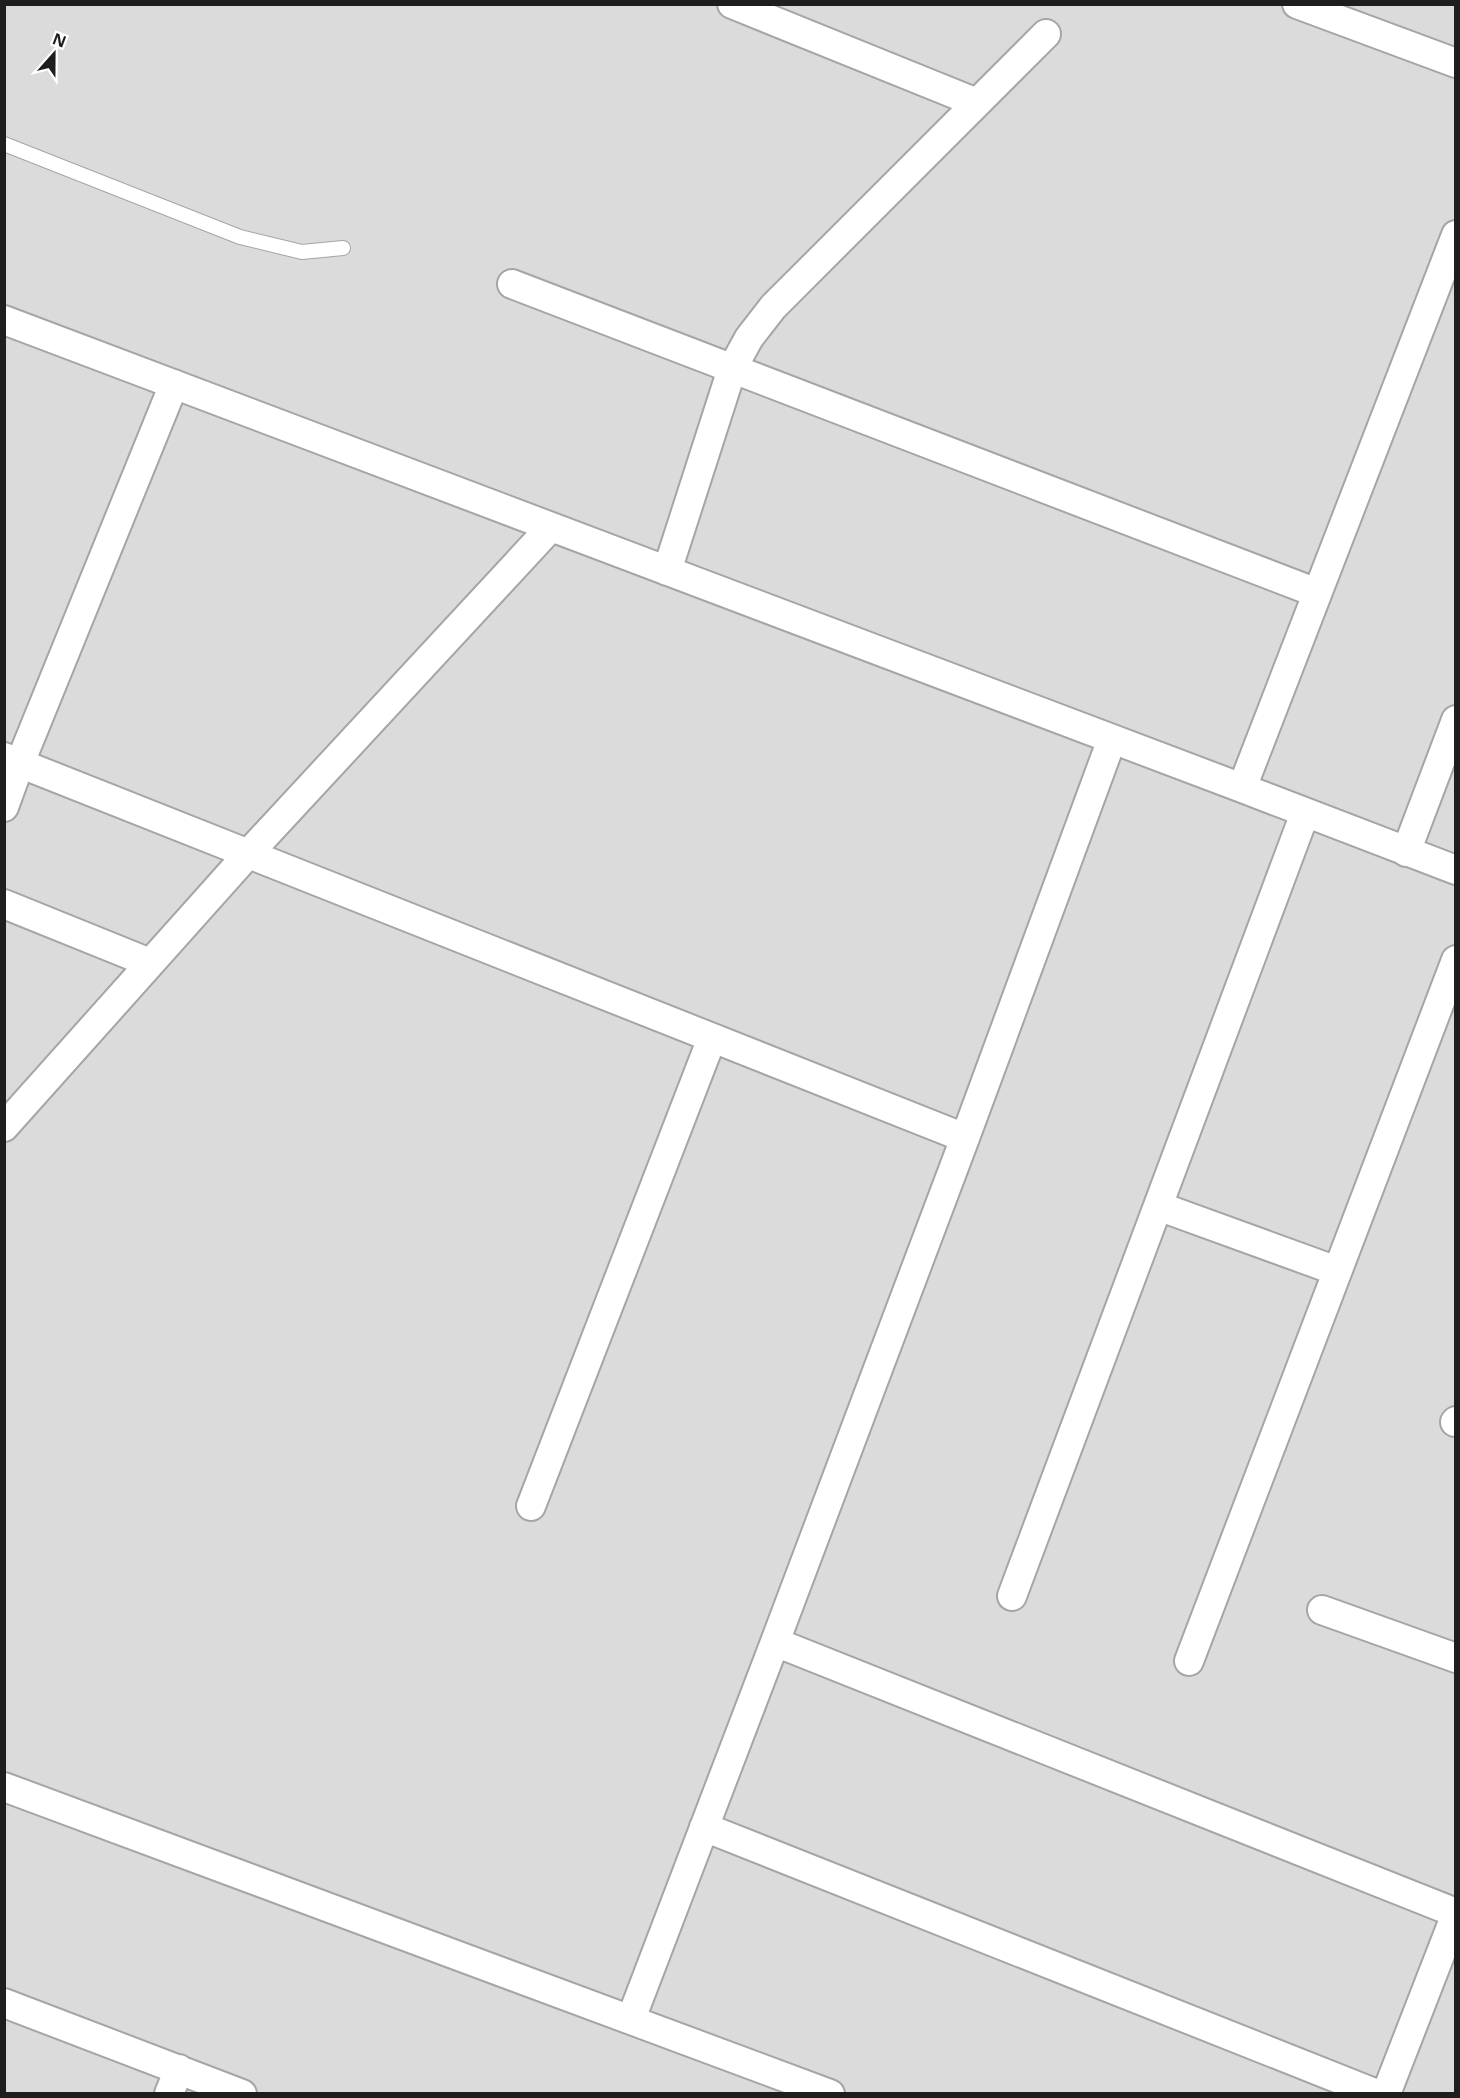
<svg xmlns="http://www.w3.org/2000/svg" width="1460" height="2098" font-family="'Noto Sans',sans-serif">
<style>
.residential{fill:#dcdbdb}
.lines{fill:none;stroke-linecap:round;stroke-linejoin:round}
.lane-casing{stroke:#a5a5a5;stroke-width:16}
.street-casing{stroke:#a5a5a5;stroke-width:32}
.lane{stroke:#fff;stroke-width:14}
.street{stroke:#fff;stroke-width:28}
</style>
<rect width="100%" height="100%" fill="#efece5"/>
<path class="residential" d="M 5,5 L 1455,5 L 1455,2093 L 5,2093 Z"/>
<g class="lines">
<defs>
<path id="lane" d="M 4,144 L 240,237 L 302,252 L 343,248"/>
<path id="street" d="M 732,4 L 977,103
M 1297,4 L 1456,63
M 512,284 L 1317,593
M 4,320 L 1242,788 L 1456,235
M 667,571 L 732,369 L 749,338 L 773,307 L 1046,34
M 1112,739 L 965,1138 L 775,1642 L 1456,1913
M 4,757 L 965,1138
M 1242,788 L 1456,870
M 4,807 L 20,763 L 174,384
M 1406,852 L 1456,720
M 4,904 L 150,963
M 4,1127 L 248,854 L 551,527
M 1158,1206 L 1337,1271
M 1455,1422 L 1456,1421
M 531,1506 L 712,1038
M 1012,1596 L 1305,813
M 1322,1610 L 1456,1658
M 1189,1661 L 1456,960
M 4,1787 L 830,2094
M 704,1827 L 1377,2094
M 4,2003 L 242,2094
M 631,2019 L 775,1642
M 169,2094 L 179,2069
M 1386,2094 L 1456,1914"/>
</defs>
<use href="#lane" class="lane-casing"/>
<use href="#street" class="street-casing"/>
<use href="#lane" class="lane"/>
<use href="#street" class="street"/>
</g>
<rect width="1460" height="2098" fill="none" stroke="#1e1e1e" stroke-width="12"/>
<g transform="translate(54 54) rotate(21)" stroke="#ffffff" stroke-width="4.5" paint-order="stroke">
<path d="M0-4.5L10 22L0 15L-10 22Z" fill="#1e1e1e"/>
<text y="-9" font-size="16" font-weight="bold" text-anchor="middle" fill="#1e1e1e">N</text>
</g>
</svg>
